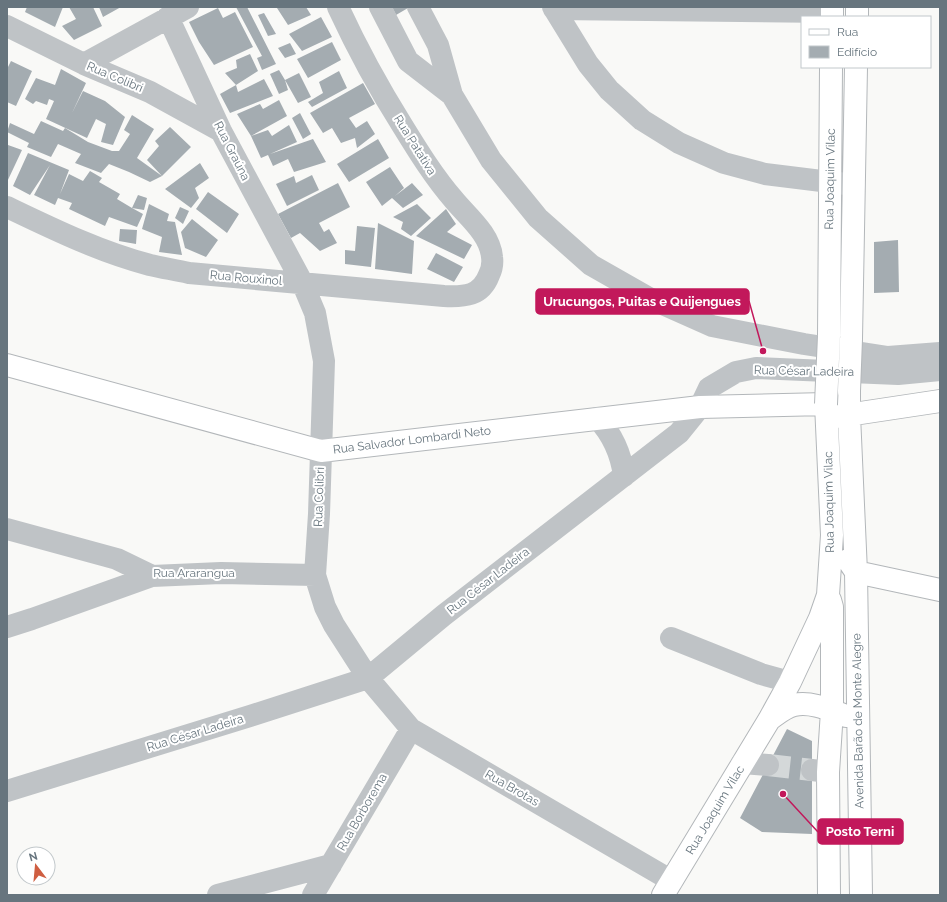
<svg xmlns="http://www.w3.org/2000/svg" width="947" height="902" font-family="Raleway,sans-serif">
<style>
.building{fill:#a4acb1}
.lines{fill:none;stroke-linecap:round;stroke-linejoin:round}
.minor-tunnel{stroke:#d4d8d9;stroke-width:22;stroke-dasharray:22 11;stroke-linecap:butt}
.major-casing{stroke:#b3b7ba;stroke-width:24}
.minor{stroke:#bfc3c6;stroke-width:22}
.major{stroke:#fff;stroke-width:22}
.major-bridge-casing{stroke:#b3b7ba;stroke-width:24;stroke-linecap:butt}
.major-bridge{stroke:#fff;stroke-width:22}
.labels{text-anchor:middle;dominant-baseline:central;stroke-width:4;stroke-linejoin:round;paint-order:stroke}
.street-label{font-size:12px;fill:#67757e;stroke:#fff}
.leader{fill:none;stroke:#c2185b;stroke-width:1.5}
.callout-dot{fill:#c2185b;stroke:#fff;stroke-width:1.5}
.callout{fill:#c2185b;stroke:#c2185b;stroke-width:1.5}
.callout-label{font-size:13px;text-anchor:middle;font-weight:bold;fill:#fff}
</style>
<rect width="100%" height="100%" fill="#f9f9f7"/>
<path class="building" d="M 27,7 L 63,7 L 55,27 L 25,12 Z
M 69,7 L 93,7 L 102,26 L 74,40 L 62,26 L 76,19 Z
M 99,7 L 121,7 L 103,17 Z
M 236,7 L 247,7 L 276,64 L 262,70 L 257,58 L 262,56 Z
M 279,7 L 306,7 L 311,15 L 288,25 L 277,8 Z
M 392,7 L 407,7 L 408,8 L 396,15 Z
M 218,8 L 223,18 L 235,12 L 253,47 L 214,65 L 199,42 L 189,22 Z
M 264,13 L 276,34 L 268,36 L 258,15 Z
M 321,17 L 332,37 L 302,51 L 289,34 Z
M 332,42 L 341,60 L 308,78 L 297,59 Z
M 290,43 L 296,54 L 285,58 L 278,48 Z
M 250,54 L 258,71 L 236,85 L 225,73 L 237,68 L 236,60 Z
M 11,61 L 32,71 L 16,106 L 7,102 L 7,69 Z
M 61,69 L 86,83 L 72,113 L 83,91 L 105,101 L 125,117 L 113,145 L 101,142 L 106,124 L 96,119 L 87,138 L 46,119 L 54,101 L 49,99 L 47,105 L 36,101 L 33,104 L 25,99 L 36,78 L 55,85 Z
M 279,70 L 285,80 L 288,90 L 279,94 L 270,74 Z
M 339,71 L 347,88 L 312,107 L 308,102 L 323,93 L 319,82 Z
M 299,73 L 311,97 L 298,103 L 285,80 Z
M 264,79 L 273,96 L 230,113 L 220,94 L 236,85 L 238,92 Z
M 363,83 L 375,104 L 349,118 L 356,128 L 367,121 L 375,134 L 357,148 L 355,138 L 341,143 L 332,128 L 323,133 L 310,113 Z
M 279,100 L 287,116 L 251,136 L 237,114 L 260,104 L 263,109 Z
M 300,113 L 311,134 L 303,139 L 292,118 Z
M 132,115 L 154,129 L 137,158 L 162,176 L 150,182 L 129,172 L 109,164 L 101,173 L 75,163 L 81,154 L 58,144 L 51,157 L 27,147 L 29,143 L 7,132 L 10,123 L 34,134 L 41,121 L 63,131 L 65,128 L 88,142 L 112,151 L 119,151 L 130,134 L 124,130 Z
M 289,125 L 297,142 L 270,154 L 313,139 L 326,162 L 294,172 L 288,159 L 273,166 L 268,155 L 261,158 L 251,136 L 268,130 L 272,136 Z
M 170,127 L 191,147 L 162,176 L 147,160 L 159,146 L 155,141 Z
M 378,139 L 389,158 L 349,182 L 337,164 Z
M 8,145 L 22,150 L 7,182 L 7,146 Z
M 28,153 L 69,170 L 60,194 L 69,174 L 83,181 L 90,171 L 102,178 L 99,182 L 120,194 L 117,199 L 132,208 L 138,195 L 147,198 L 144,210 L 132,208 L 143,214 L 137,227 L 109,217 L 105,226 L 69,209 L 72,203 L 58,198 L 55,205 L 34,195 L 50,165 L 30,195 L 13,186 Z
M 200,163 L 209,178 L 195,188 L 199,198 L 191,208 L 165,189 Z
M 390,167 L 404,188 L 395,196 L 412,183 L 423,195 L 403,208 L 392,198 L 382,206 L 366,182 Z
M 312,175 L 319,190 L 287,206 L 276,184 L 294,176 L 296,183 Z
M 338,183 L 350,207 L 319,223 L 324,232 L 329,229 L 337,243 L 320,251 L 300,233 L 291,238 L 278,214 Z
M 208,192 L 239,214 L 227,233 L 196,209 Z
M 149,204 L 169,214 L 167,221 L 175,222 L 182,255 L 159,252 L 162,237 L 142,229 Z
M 417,204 L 431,218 L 411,236 L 401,229 L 403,222 L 393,217 Z
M 180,207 L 189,211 L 183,224 L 175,218 Z
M 446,209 L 456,224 L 447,232 L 472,245 L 464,259 L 416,236 Z
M 192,219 L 218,240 L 206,257 L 185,248 L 181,232 Z
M 378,223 L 414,241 L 412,274 L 375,269 Z
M 357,226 L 375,228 L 371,267 L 345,264 L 345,250 L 355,251 Z
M 120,229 L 137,230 L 136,244 L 119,241 Z
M 898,240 L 899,292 L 874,293 L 874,242 Z
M 436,253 L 463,267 L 454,282 L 427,269 Z
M 787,729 L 812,741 L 812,834 L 762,832 L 740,818 Z"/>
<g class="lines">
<path class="minor-tunnel" d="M 768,765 L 812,770"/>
<defs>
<path id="major" d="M 832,17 L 832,7
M 857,17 L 857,7
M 829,336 L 831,67
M 851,339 L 856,67
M 7,365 L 321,451 L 700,407 L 826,404 L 832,535 L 828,595 L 820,618 L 790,682 L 769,720 L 663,895
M 849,391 L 849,415 L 856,572 L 861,895
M 834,417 L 940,401
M 848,560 L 856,572 L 940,590
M 770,719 C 777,714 785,707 794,705 C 811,701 830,710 846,716
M 829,895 L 828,772 L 832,711 L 832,607 L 830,600"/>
</defs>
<use href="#major" class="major-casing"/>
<path class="minor" d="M 380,7 L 408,61 L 452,95
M 418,7 L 438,45 L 452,95 L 491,160 L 538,218 L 591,265 L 649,298 L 712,326 L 804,344 L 888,357 L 940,353
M 553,7 L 588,64 L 609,90 L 642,120 L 679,143 L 724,163 L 765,174 L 854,185
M 554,9 L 832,12
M 168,17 L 221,131 L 302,282 L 315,313 L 324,361 L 319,514 L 315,575 L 325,607 L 334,625 L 368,678 L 411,729 L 672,881
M 7,26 L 84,64 L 150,92 L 221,131
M 84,64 L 188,7
M 7,207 C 53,229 100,252 150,265 C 163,268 176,270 189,273 L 444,296 C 465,297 481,296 489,275 C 492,269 493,264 492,257 C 490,234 468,217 454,200 C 434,177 418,151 402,125 C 378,87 357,48 338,7
M 597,418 C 613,435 621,453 624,476
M 7,529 L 117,559 L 152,576 L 221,573 L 315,575
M 7,627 L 32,619 L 152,576
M 671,638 L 761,674 L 790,682
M 742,763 L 768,765
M 812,770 L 828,772
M 7,791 L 250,716 L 368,678 L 444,615 L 679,433 L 700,407 L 709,388 L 736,372 L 756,368 L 898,374 L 940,370
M 218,895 L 331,865
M 313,895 L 411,729"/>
<use href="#major" class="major"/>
<defs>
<path id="major-bridge" d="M 849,391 L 851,339
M 826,404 L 829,336"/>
</defs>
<use href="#major-bridge" class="major-bridge-casing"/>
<use href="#major-bridge" class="major-bridge"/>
</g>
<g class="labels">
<g class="street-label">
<text transform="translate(115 77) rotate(23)">Rua Colibri</text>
<text transform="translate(415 145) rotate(58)">Rua Patativa</text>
<text transform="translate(232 151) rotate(63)">Rua Graúna</text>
<text transform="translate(830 179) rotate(-89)">Rua Joaquim Vilac</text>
<text transform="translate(246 278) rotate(5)">Rua Rouxinol</text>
<text transform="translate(804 371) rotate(1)">Rua César Ladeira</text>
<text transform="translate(412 440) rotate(-7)">Rua Salvador Lombardi Neto</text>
<text transform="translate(319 497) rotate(-88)">Rua Colibri</text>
<text transform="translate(829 502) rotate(-91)">Rua Joaquim Vilac</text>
<text x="194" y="573">Rua Ararangua</text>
<text transform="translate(488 581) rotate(-38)">Rua César Ladeira</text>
<text transform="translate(858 721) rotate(-91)">Avenida Barão de Monte Alegre</text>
<text transform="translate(195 733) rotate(-17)">Rua César Ladeira</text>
<text transform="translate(512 788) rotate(30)">Rua Brotas</text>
<text transform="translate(715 810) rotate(-59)">Rua Joaquim Vilac</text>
<text transform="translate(362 812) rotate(-60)">Rua Borborema</text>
</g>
</g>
<path class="leader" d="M763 351L749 301M783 794L818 832"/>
<g class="callout-dot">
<circle cx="763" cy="351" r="4"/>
<circle cx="783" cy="794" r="4"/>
</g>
<g class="callout">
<rect x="536" y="289" width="213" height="25" rx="4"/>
<rect x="818" y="819" width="85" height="25" rx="4"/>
</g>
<g class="callout-label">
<text x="642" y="306">Urucungos, Puitas e Quijengues</text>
<text x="860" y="836">Posto Terni</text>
</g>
<rect width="947" height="902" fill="none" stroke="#67757e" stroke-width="16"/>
<rect x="801" y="16" width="130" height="52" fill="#ffffff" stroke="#c2c8cb"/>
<rect x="809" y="29" width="20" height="6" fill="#ffffff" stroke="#c2c8cb"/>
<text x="837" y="36" font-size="12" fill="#67757e">Rua</text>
<rect x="809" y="46" width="20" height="12" fill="#a4acb1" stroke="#c2c8cb"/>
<text x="837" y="56" font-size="12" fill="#67757e">Edifício</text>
<g transform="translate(36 866) rotate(344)"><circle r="19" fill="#ffffff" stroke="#c2c8cb"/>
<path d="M0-3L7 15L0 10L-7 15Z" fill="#cf5e41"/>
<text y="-6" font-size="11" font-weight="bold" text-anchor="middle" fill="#67757e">N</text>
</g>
</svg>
